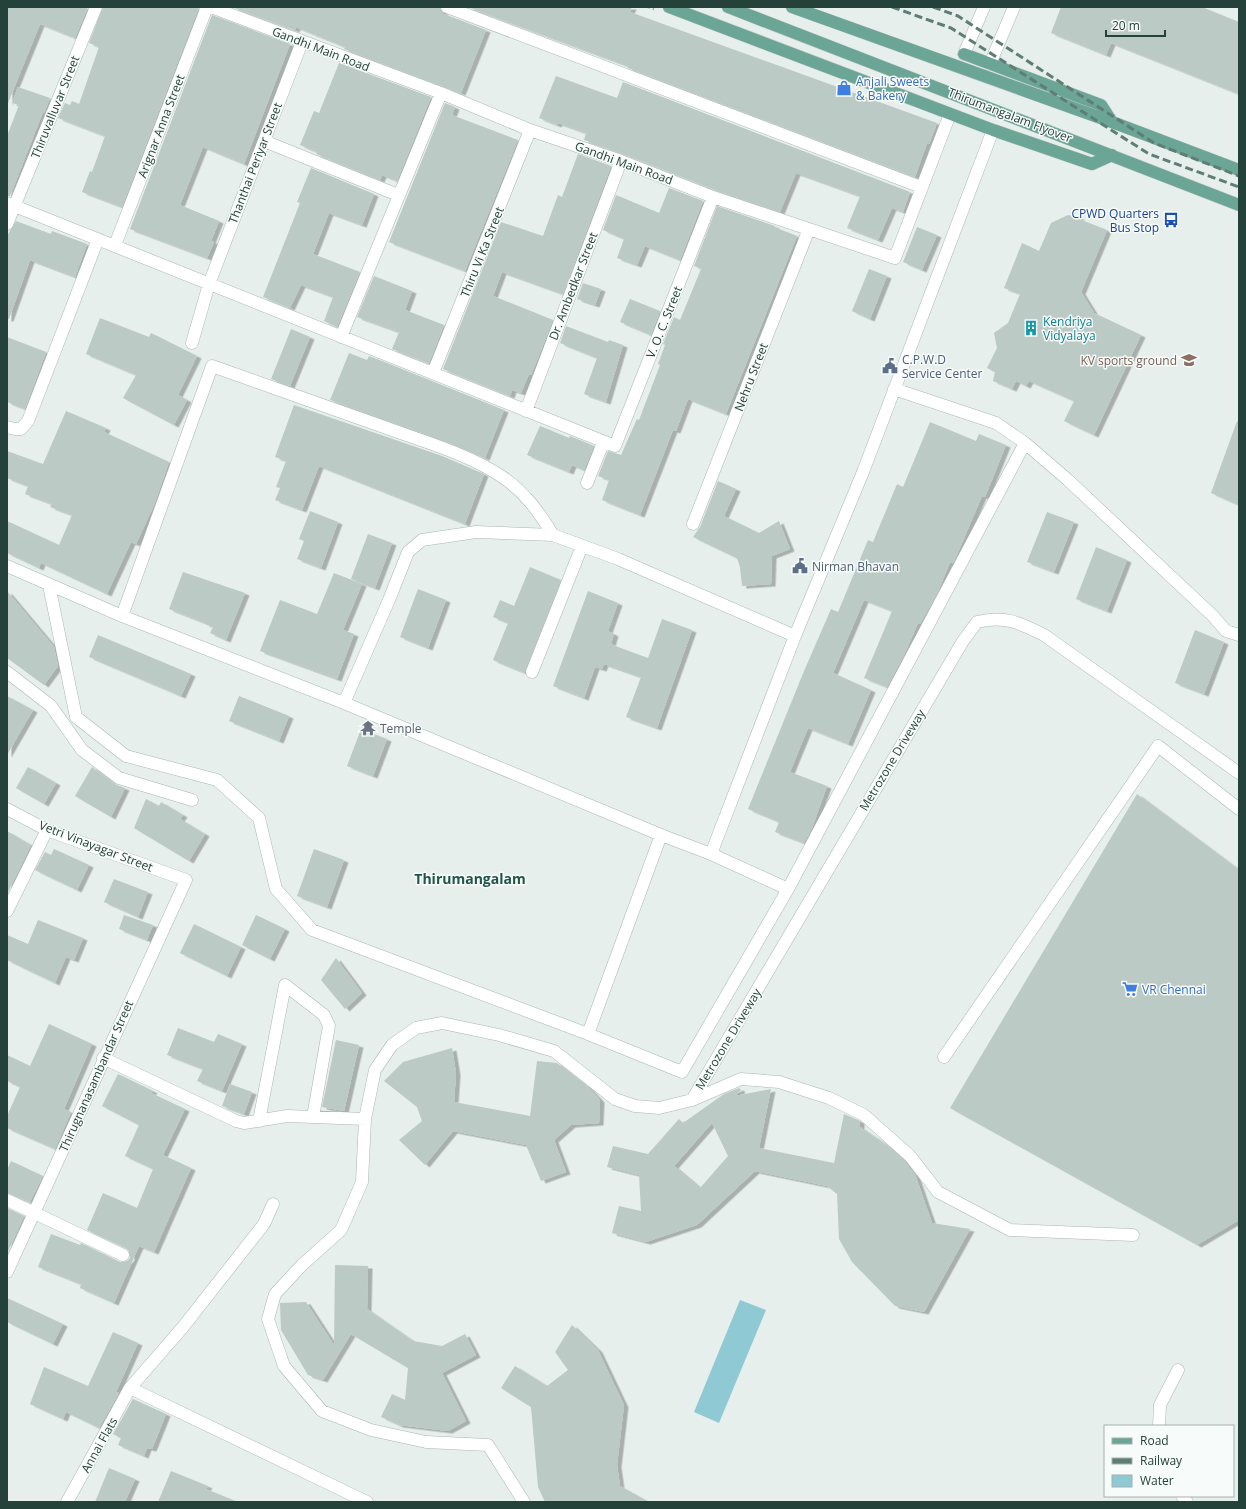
<svg xmlns="http://www.w3.org/2000/svg" width="1246" height="1509" font-family="'Open Sans',sans-serif">
<style>
.water{fill:#8ec9d4}
.building{fill:#bbcac4;fill-rule:evenodd;filter:url(#shadow)}
.lines{fill:none;stroke-linecap:round;stroke-linejoin:round}
.minor-casing{stroke:#a8b8b2;stroke-width:13}
.major-casing{stroke:#c2cac8;stroke-width:13}
.path{stroke:#86b3a5;stroke-width:2.5;stroke-dasharray:2 3;stroke-linecap:butt}
.minor{stroke:#fff;stroke-width:12}
.major{stroke:#6aa596;stroke-width:12}
.rail{stroke:#5f7d75;stroke-width:3;stroke-dasharray:8 4;stroke-linecap:butt}
.labels{text-anchor:middle;dominant-baseline:central;stroke-width:3;stroke-linejoin:round;paint-order:stroke}
.street-label{font-size:12px;fill:#24423a;stroke:#f7fbf9}
.shop-label{font-size:12px;fill:#366cbe;stroke:#f7fbf9;text-anchor:start}
.transit-label{font-size:12px;fill:#164399;stroke:#f7fbf9;text-anchor:end}
.culture-label{font-size:12px;fill:#0d838f;stroke:#f7fbf9;text-anchor:start}
.service-label{font-size:12px;fill:#4e5e75;stroke:#f7fbf9;text-anchor:start}
.education-label{font-size:12px;fill:#785e54;stroke:#f7fbf9;text-anchor:end}
.worship-label{font-size:12px;fill:#5b616d;stroke:#f7fbf9;text-anchor:start}
.quarter-label{font-size:14px;font-weight:bold;fill:#1f5548;stroke:#f7fbf9}
</style>
<defs>
<filter id="shadow"><feDropShadow dx="4.5" dy="2.5" stdDeviation="0" flood-color="#0004"/></filter>
</defs>
<rect width="100%" height="100%" fill="#e6efeb"/>
<path class="water" d="M 740,1300 L 766,1310 L 719,1423 L 694,1412 Z"/>
<path class="building" d="M 7,7 L 88,7 L 75,38 L 40,24 L 8,103 Z
M 103,7 L 199,7 L 122,207 L 82,192 L 90,171 L 92,172 L 105,136 L 58,118 L 65,103 L 70,105 L 72,101 L 79,104 L 99,47 L 89,43 Z
M 232,7 L 440,7 L 444,14 L 486,30 L 461,93 L 344,49 L 345,47 L 296,27 L 295,30 Z
M 468,7 L 632,7 L 630,12 L 937,123 L 929,144 L 927,143 L 915,177 L 628,68 L 628,66 Z
M 1061,7 L 1202,7 L 1239,22 L 1239,94 L 1111,43 L 1106,55 L 1051,33 Z
M 212,15 L 290,44 L 244,164 L 203,147 L 180,205 L 219,221 L 211,241 L 214,242 L 207,258 L 130,229 Z
M 339,63 L 431,97 L 397,181 L 382,175 L 380,180 L 316,154 L 317,152 L 300,145 L 314,111 L 319,113 Z
M 556,76 L 617,98 L 623,82 L 910,192 L 903,212 L 892,208 L 878,240 L 847,228 L 860,196 L 796,173 L 780,212 L 716,190 L 619,152 L 584,140 L 586,133 L 558,123 L 557,125 L 539,118 Z
M 18,87 L 50,98 L 44,113 L 43,112 L 10,196 L 7,196 L 7,136 L 19,105 L 12,103 Z
M 445,103 L 455,107 L 452,115 L 518,140 L 465,271 L 389,242 Z
M 578,154 L 611,166 L 563,294 L 502,272 L 493,296 L 553,320 L 531,375 L 529,374 L 521,393 L 512,390 L 510,396 L 443,369 L 501,222 L 543,236 L 558,195 L 562,197 Z
M 311,168 L 374,194 L 362,225 L 329,213 L 313,254 L 360,272 L 337,327 L 324,321 L 333,297 L 301,285 L 290,308 L 263,297 L 300,203 L 297,202 Z
M 669,188 L 703,201 L 680,260 L 645,246 L 637,265 L 617,258 L 624,239 L 603,230 L 616,195 L 659,213 Z
M 717,206 L 775,226 L 774,227 L 797,236 L 726,414 L 688,399 L 676,431 L 673,430 L 640,515 L 602,500 L 609,480 L 598,476 L 608,451 L 621,455 L 637,419 L 639,420 L 660,365 L 658,364 L 665,345 L 663,344 L 674,317 L 680,320 L 701,269 L 694,266 Z
M 1068,215 L 1080,217 L 1079,219 L 1107,230 L 1081,292 L 1094,313 L 1141,335 L 1094,435 L 1064,421 L 1074,401 L 1029,381 L 1026,386 L 1016,381 L 1012,389 L 993,381 L 995,372 L 987,368 L 997,348 L 994,333 L 1008,323 L 1020,294 L 1004,288 L 1022,243 L 1039,251 L 1051,223 Z
M 16,221 L 51,234 L 52,231 L 87,244 L 75,277 L 30,260 L 9,319 L 7,319 L 7,236 Z
M 917,227 L 937,235 L 922,270 L 903,262 Z
M 869,269 L 887,276 L 870,319 L 852,311 Z
M 374,276 L 412,291 L 405,310 L 444,325 L 429,363 L 392,349 L 399,332 L 357,317 Z
M 583,283 L 601,289 L 595,305 L 577,299 Z
M 630,299 L 660,311 L 651,335 L 620,322 Z
M 100,318 L 149,337 L 151,333 L 197,356 L 178,395 L 187,400 L 174,425 L 123,398 L 136,375 L 86,354 Z
M 566,326 L 608,342 L 609,340 L 623,345 L 606,402 L 584,394 L 597,358 L 560,343 Z
M 291,329 L 310,337 L 290,386 L 271,379 Z
M 7,337 L 46,352 L 25,409 L 7,402 Z
M 349,353 L 367,360 L 369,356 L 387,363 L 504,410 L 485,458 L 447,442 L 330,400 Z
M 294,405 L 442,456 L 484,474 L 465,524 L 319,466 L 302,510 L 275,500 L 280,488 L 276,487 L 286,461 L 275,457 Z
M 66,411 L 106,428 L 104,432 L 169,462 L 154,505 L 136,544 L 131,542 L 107,594 L 41,563 L 39,568 L 7,553 L 7,521 L 59,545 L 72,515 L 50,507 L 52,504 L 25,494 L 28,486 L 7,478 L 7,451 L 43,464 Z
M 1237,421 L 1239,422 L 1239,505 L 1211,493 Z
M 930,422 L 976,441 L 979,434 L 1006,445 L 985,497 L 982,496 L 956,557 L 953,563 L 950,562 L 937,594 L 920,624 L 918,623 L 906,651 L 887,687 L 864,678 L 892,611 L 864,600 L 833,673 L 871,690 L 848,744 L 808,728 L 790,772 L 827,786 L 812,828 L 804,843 L 775,832 L 779,822 L 748,809 L 804,671 L 831,609 L 838,612 L 868,540 L 873,542 L 897,484 L 903,487 Z
M 540,426 L 569,438 L 570,436 L 594,446 L 584,470 L 572,465 L 569,472 L 527,455 Z
M 718,481 L 736,489 L 724,516 L 759,533 L 779,521 L 790,549 L 772,556 L 771,584 L 742,586 L 740,567 L 737,558 L 693,537 L 700,527 Z
M 310,511 L 338,522 L 321,568 L 297,559 L 304,541 L 299,539 Z
M 1047,512 L 1074,522 L 1054,572 L 1027,562 Z
M 368,534 L 392,543 L 375,588 L 351,579 Z
M 1096,547 L 1127,560 L 1107,611 L 1076,599 Z
M 530,567 L 561,580 L 525,673 L 493,660 L 508,623 L 493,617 L 500,600 L 514,606 Z
M 183,572 L 245,593 L 226,640 L 210,633 L 213,627 L 205,624 L 205,623 L 169,609 Z
M 334,573 L 362,584 L 343,630 L 354,634 L 337,679 L 260,651 L 280,600 L 317,614 Z
M 418,589 L 446,600 L 428,648 L 400,637 Z
M 7,591 L 54,647 L 58,666 L 44,685 L 7,658 Z
M 588,591 L 618,603 L 608,631 L 614,634 L 611,644 L 618,647 L 648,658 L 662,619 L 692,630 L 657,728 L 626,717 L 641,677 L 604,664 L 602,669 L 595,667 L 584,698 L 553,686 Z
M 1195,630 L 1224,642 L 1204,694 L 1175,683 Z
M 98,635 L 191,674 L 181,696 L 89,657 Z
M 7,696 L 33,710 L 7,755 Z
M 239,696 L 289,716 L 279,741 L 229,721 Z
M 361,729 L 387,739 L 373,776 L 347,766 Z
M 28,767 L 56,783 L 44,804 L 16,788 Z
M 92,767 L 114,784 L 125,788 L 111,817 L 75,796 Z
M 1137,794 L 1239,870 L 1239,1220 L 1197,1245 L 950,1108 Z
M 146,799 L 159,806 L 161,802 L 183,815 L 180,819 L 205,834 L 189,861 L 134,828 Z
M 7,831 L 31,845 L 7,894 Z
M 54,849 L 89,865 L 77,890 L 35,870 L 45,852 L 51,855 Z
M 314,849 L 344,860 L 327,907 L 297,896 Z
M 114,879 L 148,892 L 138,917 L 104,902 Z
M 124,915 L 153,925 L 147,940 L 119,929 Z
M 256,915 L 285,929 L 270,959 L 242,945 Z
M 38,920 L 83,938 L 74,960 L 66,957 L 55,983 L 7,960 L 7,935 L 28,944 Z
M 194,924 L 241,947 L 227,976 L 180,953 Z
M 336,958 L 362,993 L 345,1009 L 321,980 Z
M 49,1024 L 92,1044 L 64,1109 L 71,1112 L 55,1149 L 7,1128 L 7,1116 L 20,1087 L 7,1081 L 7,1055 L 30,1066 Z
M 178,1028 L 214,1042 L 218,1034 L 242,1044 L 222,1091 L 197,1081 L 203,1069 L 167,1055 Z
M 336,1040 L 359,1045 L 344,1111 L 322,1107 Z
M 452,1048 L 456,1073 L 454,1102 L 530,1116 L 537,1061 L 557,1063 L 588,1087 L 600,1100 L 599,1123 L 571,1125 L 554,1140 L 566,1172 L 541,1181 L 526,1145 L 453,1131 L 425,1165 L 399,1140 L 422,1121 L 417,1107 L 384,1081 L 403,1062 Z
M 118,1074 L 153,1091 L 151,1093 L 185,1109 L 163,1155 L 191,1168 L 154,1252 L 139,1246 L 114,1303 L 80,1288 L 81,1284 L 38,1267 L 51,1234 L 80,1245 L 81,1243 L 120,1262 L 127,1261 L 130,1258 L 129,1251 L 126,1248 L 87,1230 L 103,1193 L 137,1208 L 153,1169 L 125,1156 L 139,1125 L 102,1106 Z
M 230,1084 L 252,1092 L 244,1114 L 222,1106 Z
M 739,1088 L 741,1090 L 735,1096 L 771,1089 L 759,1148 L 834,1163 L 844,1114 L 860,1121 L 860,1127 L 885,1144 L 904,1161 L 915,1174 L 932,1223 L 970,1229 L 924,1312 L 895,1306 L 852,1262 L 839,1239 L 837,1194 L 827,1186 L 755,1171 L 697,1225 L 646,1242 L 612,1233 L 619,1206 L 641,1211 L 639,1175 L 607,1167 L 613,1146 L 648,1154 L 679,1119 L 683,1123 L 724,1094 ZM 712,1123 L 728,1156 L 700,1188 L 674,1166 Z
M 11,1161 L 43,1176 L 30,1202 L 7,1193 L 7,1170 Z
M 7,1208 L 24,1216 L 7,1254 Z
M 335,1265 L 368,1266 L 367,1309 L 413,1341 L 442,1346 L 465,1334 L 476,1355 L 442,1373 L 466,1421 L 448,1431 L 399,1425 L 381,1417 L 392,1394 L 405,1400 L 408,1368 L 351,1334 L 323,1380 L 308,1375 L 281,1330 L 280,1303 L 306,1302 L 334,1345 Z
M 7,1298 L 63,1324 L 53,1344 L 7,1322 Z
M 572,1325 L 598,1350 L 624,1405 L 617,1465 L 620,1486 L 649,1502 L 545,1502 L 538,1487 L 531,1407 L 501,1388 L 515,1366 L 547,1386 L 568,1370 L 555,1352 Z
M 113,1332 L 138,1343 L 116,1392 L 119,1393 L 99,1428 L 66,1412 L 63,1419 L 30,1404 L 44,1367 L 88,1386 Z
M 133,1399 L 166,1414 L 152,1449 L 147,1448 L 144,1456 L 118,1445 L 121,1438 L 113,1434 Z
M 109,1468 L 135,1479 L 125,1502 L 95,1502 Z
M 171,1471 L 208,1486 L 206,1489 L 238,1502 L 158,1502 Z"/>
<g class="lines">
<defs>
<path id="minor" d="M 211,7 L 441,93 L 530,130 L 621,161 L 713,197 L 895,258 L 950,114
M 447,7 L 921,187
M 964,54 L 984,7
M 990,64 L 1014,7
M 264,141 L 398,195
M 7,203 L 615,446 L 713,197
M 7,224 L 96,7
M 115,245 L 207,7
M 341,337 L 441,93
M 192,343 L 209,284 L 302,42
M 433,373 L 530,130
M 894,389 L 996,423 L 1025,443 L 1068,480 L 1213,616 L 1226,631 L 1239,635
M 526,411 L 621,161
M 7,427 L 15,429 L 21,429 L 28,421 L 98,239
M 587,483 L 603,443
M 693,524 L 809,229
M 7,566 L 122,616 L 344,703 L 389,600 L 408,552 L 422,540 L 476,532 L 553,535 L 618,559 L 795,636 L 863,472 L 993,130
M 49,585 L 76,717 L 126,756 L 217,780 L 259,818 L 276,889 L 312,930 L 588,1034 L 682,1072 L 788,889 L 711,854
M 122,616 L 212,366 C 269,386 327,407 384,427 C 422,441 468,454 501,476 C 524,491 539,512 553,535
M 7,672 L 51,706 L 82,750 L 119,778 L 192,800
M 532,672 L 582,546
M 344,703 L 661,835 L 711,854 L 795,636
M 7,809 L 47,830 L 186,880 L 7,1272
M 788,889 L 1025,443
M 7,911 L 47,830
M 588,1034 L 661,835
M 944,1057 L 1158,746 L 1239,809
M 103,1058 L 236,1121 L 244,1123 L 287,1116 L 365,1119
M 692,1100 L 741,1079 L 779,1082 L 829,1098 L 864,1115 L 910,1156 L 938,1192 L 1010,1230 L 1133,1235
M 259,1121 L 285,985 L 324,1015 L 329,1026 L 313,1117
M 7,1200 L 123,1255
M 130,1388 L 367,1502
M 1159,1426 L 1160,1405 L 1178,1370
M 1182,1496 L 1187,1502
M 67,1502 L 130,1388 L 183,1327 L 264,1224 L 273,1204
M 524,1502 L 488,1445 L 426,1442 L 371,1430 L 322,1411 L 284,1366 L 268,1319 L 275,1294 L 302,1265 L 341,1230 L 362,1182 L 365,1119 L 375,1070 L 392,1045 L 416,1028 L 442,1023 L 499,1035 L 554,1051 L 615,1099 L 635,1106 L 659,1108 L 692,1100 L 963,641 L 977,622 C 1005,615 1020,623 1044,635 L 1239,773"/>
<path id="major" d="M 669,7 L 993,130 L 1092,164 L 1112,155
M 728,7 L 1239,205
M 792,7 L 1112,122 L 1239,170
M 964,54 L 1101,105 L 1112,122"/>
</defs>
<use href="#minor" class="minor-casing"/>
<use href="#major" class="major-casing"/>
<path class="path" d="M 648,7 L 654,9"/>
<use href="#minor" class="minor"/>
<use href="#major" class="major"/>
<path class="rail" d="M 892,7 L 951,28 L 1149,154 L 1239,187
M 933,7 L 958,16 L 1154,143 L 1239,176"/>
</g>
<defs>
<symbol id="shop-bare" viewBox="-9 -9 18 18"><path d="M-5-2.5h2.3a2.7 3.5 0 0 1 5.4 0H5L5.5 6h-11ZM-1.5-2.5h3a1.5 2.3 0 0 0-3 0Z" fill="#3f7fe0" stroke="#f7fbf9" stroke-width="2.5" paint-order="stroke"/></symbol>
<symbol id="bus-bare" viewBox="-9 -9 18 18"><path d="M-5-6H5V4H4V6H2V4H-2V6H-4V4H-5ZM-3.5-4V0h7V-4ZM-3.5 1.2v1.5H-2V1.2ZM2 1.2v1.5H3.5V1.2Z" fill="#1a4fb4" stroke="#f7fbf9" stroke-width="2.5" paint-order="stroke"/></symbol>
<symbol id="building-bare" viewBox="-9 -9 18 18"><path d="M-4-6H4V6H1V3H-1V6H-4ZM-2.5-4.3h1.7v1.8h-1.7ZM.8-4.3h1.7v1.8H.8ZM-2.5-1h1.7V.8h-1.7ZM.8-1h1.7V.8H.8Z" fill="#0f9aa8" stroke="#f7fbf9" stroke-width="2.5" paint-order="stroke"/></symbol>
<symbol id="school-bare" viewBox="-9 -9 18 18"><path d="M0-5L7-2L0 1L-7-2ZM-4 1L0 2.5L4 1V4Q0 6-4 4Z" fill="#8d6e63" stroke="#f7fbf9" stroke-width="2.5" paint-order="stroke"/></symbol>
<symbol id="civic-bare" viewBox="-9 -9 18 18"><path d="M-.6-6.5H3V-4.5H.6V-3L4-1V1h2V6H-6V1h2V-1L-.6-3ZM-1.2 2.5V6h2.4V2.5Z" fill="#5c6f8a" stroke="#f7fbf9" stroke-width="2.5" paint-order="stroke"/></symbol>
<symbol id="temple-bare" viewBox="-9 -9 18 18"><path d="M0-6L5-2H3V0L6.5 2.5H4V6H1.5V3h-3V6H-4V2.5H-6.5L-3 0V-2H-5Z" fill="#6b7280" stroke="#f7fbf9" stroke-width="2.5" paint-order="stroke"/></symbol>
<symbol id="supermarket-bare" viewBox="-9 -9 18 18"><path d="M-6-5.5h2.5l.6 2H6L4.5 2H-2.5L-4.4-4H-6ZM-1.5 3.2a1.3 1.3 0 1 0 .1 0ZM3 3.2a1.3 1.3 0 1 0 .1 0Z" fill="#3f7fe0" stroke="#f7fbf9" stroke-width="2.5" paint-order="stroke"/></symbol>
</defs>
<g fill-rule="evenodd">
<use href="#shop-bare" x="833" y="77" width="22" height="22"/>
<use href="#bus-bare" x="1160" y="209" width="22" height="22"/>
<use href="#building-bare" x="1020" y="317" width="22" height="22"/>
<use href="#school-bare" x="1178" y="349" width="22" height="22"/>
<use href="#civic-bare" x="879" y="355" width="22" height="22"/>
<use href="#civic-bare" x="789" y="555" width="22" height="22"/>
<use href="#temple-bare" x="357" y="717" width="22" height="22"/>
<use href="#supermarket-bare" x="1119" y="978" width="22" height="22"/>
</g>
<g class="labels">
<g class="street-label">
<text transform="translate(321 49) rotate(21)">Gandhi Main Road</text>
<text transform="translate(55 107) rotate(-68)">Thiruvalluvar Street</text>
<text transform="translate(1010 115) rotate(21)">Thirumangalam Flyover</text>
<text transform="translate(161 126) rotate(-69)">Arignar Anna Street</text>
<text transform="translate(255 163) rotate(-69)">Thanthai Periyar Street</text>
<text transform="translate(624 163) rotate(20)">Gandhi Main Road</text>
<text transform="translate(482 252) rotate(-68)">Thiru Vi Ka Street</text>
<text transform="translate(573 286) rotate(-69)">Dr. Ambedkar Street</text>
<text transform="translate(664 322) rotate(-68)">V. O. C. Street</text>
<text transform="translate(751 377) rotate(-69)">Nehru Street</text>
<text transform="translate(892 760) rotate(-59)">Metrozone Driveway</text>
<text transform="translate(96 846) rotate(21)">Vetri Vinayagar Street</text>
<text transform="translate(728 1039) rotate(-59)">Metrozone Driveway</text>
<text transform="translate(96 1076) rotate(-66)">Thirugnanasambandar Street</text>
<text transform="translate(99 1445) rotate(-61)">Annai Flats</text>
</g>
<g class="shop-label">
<text x="856" y="81">Anjali Sweets<tspan x="856" dy="14">&amp; Bakery</tspan></text>
<text x="1142" y="989">VR Chennai</text>
</g>
<g class="transit-label">
<text x="1159" y="213">CPWD Quarters<tspan x="1159" dy="14">Bus Stop</tspan></text>
</g>
<g class="culture-label">
<text x="1043" y="321">Kendriya<tspan x="1043" dy="14">Vidyalaya</tspan></text>
</g>
<g class="service-label">
<text x="902" y="359">C.P.W.D<tspan x="902" dy="14">Service Center</tspan></text>
<text x="812" y="566">Nirman Bhavan</text>
</g>
<g class="education-label">
<text x="1177" y="360">KV sports ground</text>
</g>
<g class="worship-label">
<text x="380" y="728">Temple</text>
</g>
<g class="quarter-label">
<text x="470" y="878">Thirumangalam</text>
</g>
</g>
<rect width="1246" height="1509" fill="none" stroke="#24423a" stroke-width="16"/>
<rect x="1104" y="1425" width="130" height="72" fill="#f7fbf9" stroke="#a3b1ad"/>
<rect x="1112" y="1438" width="20" height="6" fill="#6aa596" stroke="#a3b1ad"/>
<text x="1140" y="1445" font-size="12" fill="#24423a">Road</text>
<rect x="1112" y="1458" width="20" height="6" fill="#5f7d75" stroke="#a3b1ad"/>
<text x="1140" y="1465" font-size="12" fill="#24423a">Railway</text>
<rect x="1112" y="1475" width="20" height="12" fill="#8ec9d4" stroke="#a3b1ad"/>
<text x="1140" y="1485" font-size="12" fill="#24423a">Water</text>
<path d="M1106 30v6h59v-6" fill="none" stroke="#24423a" stroke-width="2"/>
<text x="1112" y="30" font-size="12" fill="#24423a" stroke="#f7fbf9" stroke-width="3" paint-order="stroke">20 m</text>
</svg>
